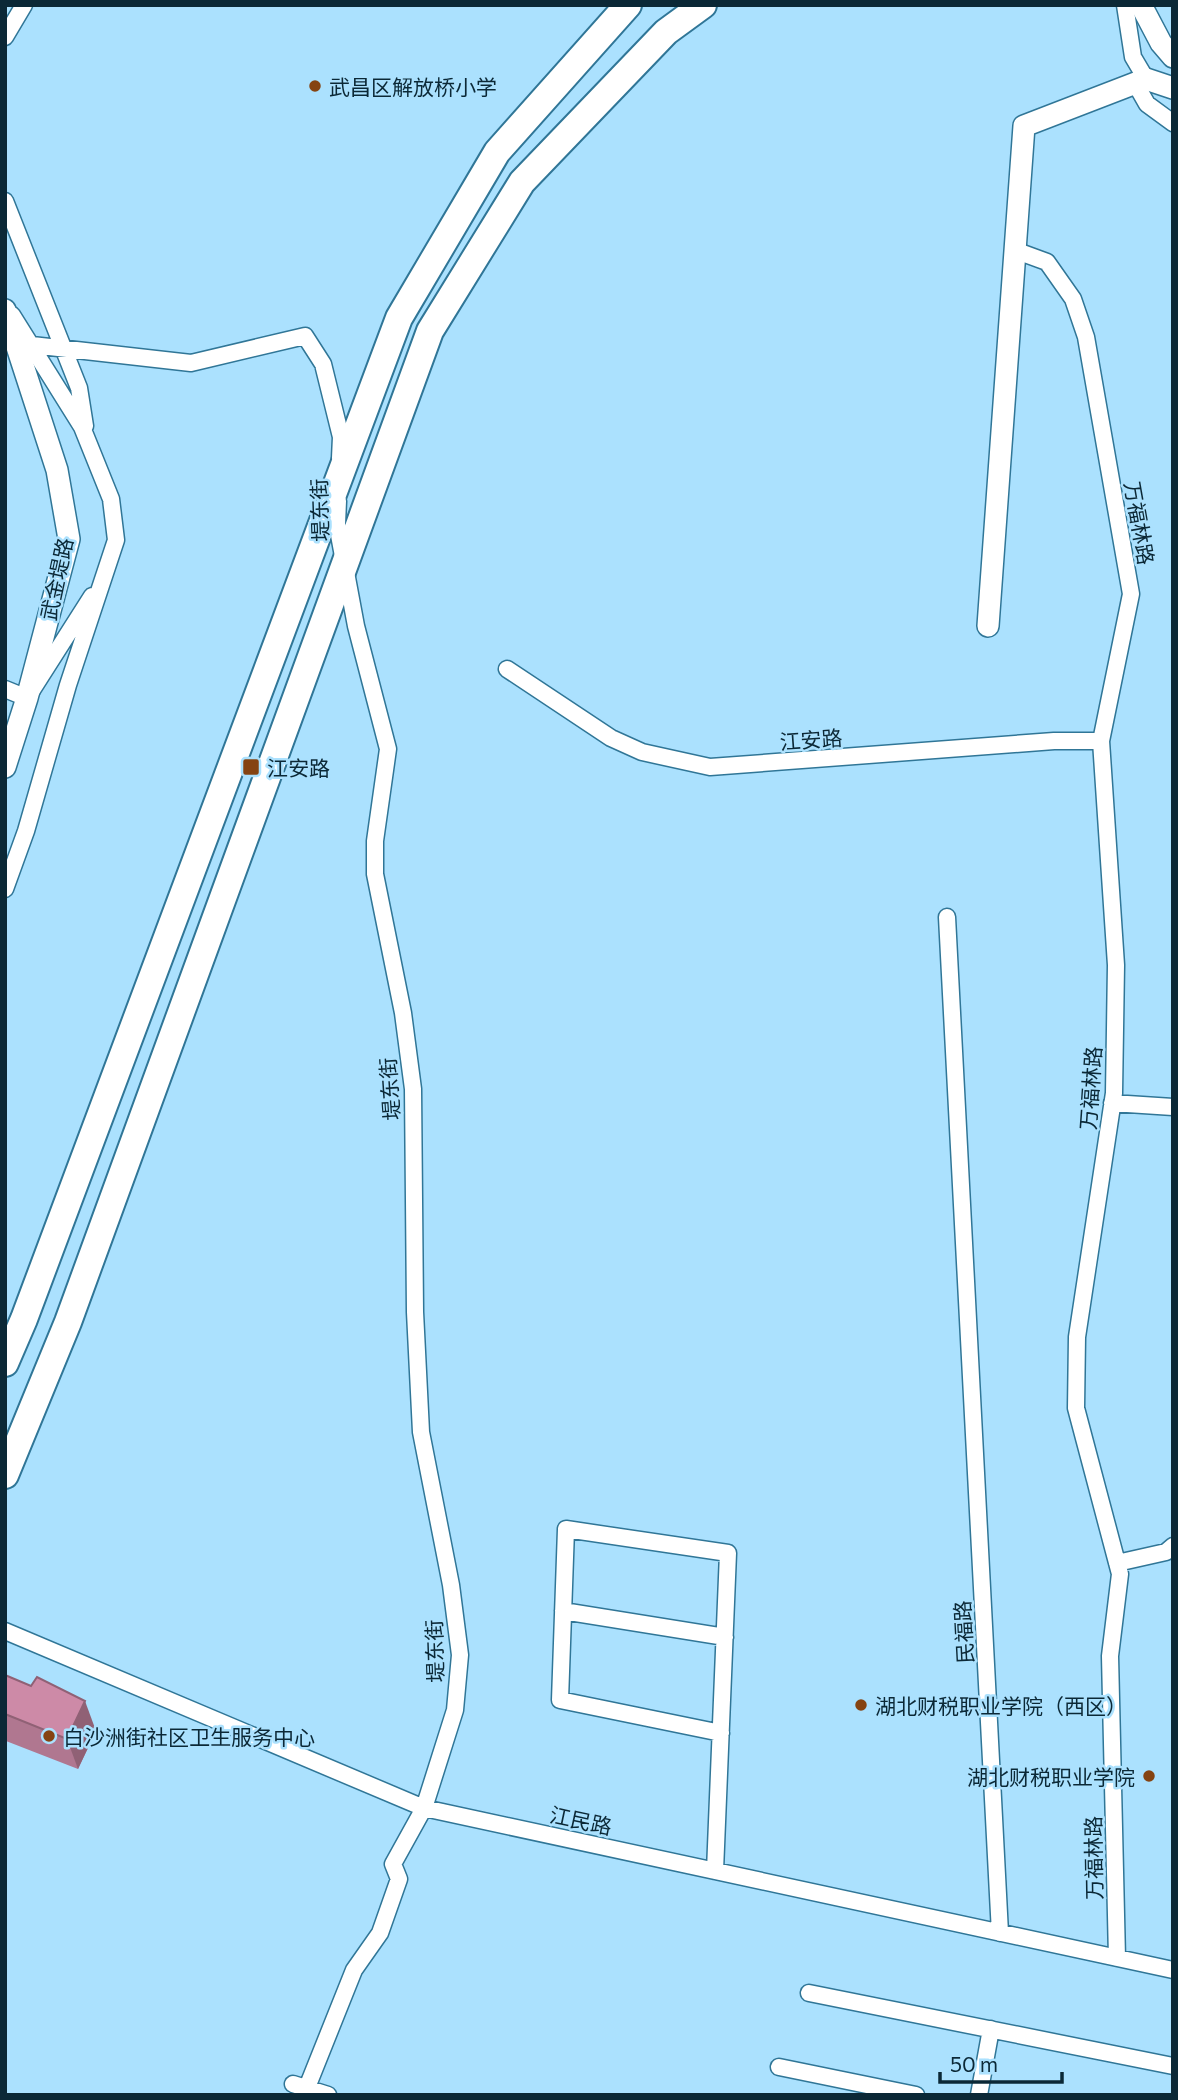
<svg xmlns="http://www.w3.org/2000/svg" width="1178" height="2100" font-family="Commissioner,'Noto Sans SC',sans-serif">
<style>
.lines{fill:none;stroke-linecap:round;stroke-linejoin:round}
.minor-casing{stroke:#307697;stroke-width:19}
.tertiary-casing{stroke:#307697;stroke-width:24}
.primary-casing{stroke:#307697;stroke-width:30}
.minor{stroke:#fff;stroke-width:16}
.tertiary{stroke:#fff;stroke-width:21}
.primary{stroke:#fff;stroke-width:26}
.wall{fill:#b07790}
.shaded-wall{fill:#906175}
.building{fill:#cd8aa7;stroke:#906175;stroke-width:2}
.poi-dot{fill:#854311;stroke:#abe1fe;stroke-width:2.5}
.labels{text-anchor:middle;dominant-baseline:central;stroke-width:5;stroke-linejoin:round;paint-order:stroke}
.poi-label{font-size:21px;fill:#0b2836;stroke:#abe1fe;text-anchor:start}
.street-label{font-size:21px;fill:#0b2836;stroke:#abe1fe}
</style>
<rect width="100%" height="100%" fill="#abe1fe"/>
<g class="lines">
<defs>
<path id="minor" d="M 1125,5 L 1133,57 L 1146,79
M 5,37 L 24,5
M 1135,83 L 1147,104 L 1173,123
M 5,201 L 79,388 L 85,426
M 1017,251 L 1047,262 L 1073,299 L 1086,337 L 1131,594 L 1101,741 L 1116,965 L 1114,1093 L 1077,1337 L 1076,1408 L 1120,1574 L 1110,1656 L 1117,1958
M 32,345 L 191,363 L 305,336 L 323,364 L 341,437 L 340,458
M 507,669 L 611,738 L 642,752 L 710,767 L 1054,741 L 1101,741
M 5,689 L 27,698 L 92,596
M 5,889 L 26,831 L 68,685 L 116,540 L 111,499 L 82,427 L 12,315
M 947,917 L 1000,1933
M 1112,1103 L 1173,1107
M 1117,1563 L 1166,1552 L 1173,1546
M 563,1611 L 725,1637
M 5,1631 L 424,1808 L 1173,1970
M 715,1871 C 719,1765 724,1659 728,1553 L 566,1529 L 560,1700 L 721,1733
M 809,1993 L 1173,2066
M 779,2067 L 916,2095
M 293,2084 L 328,2095
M 304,2095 L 354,1970 L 380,1933 L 399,1879 L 393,1864 L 424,1808 L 455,1710 L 460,1655 L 451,1585 L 421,1432 L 415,1312 L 413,1089 L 403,1013 L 375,874 L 375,841 L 388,749 L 356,626 L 337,524 L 338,501
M 979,2095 L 991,2029"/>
<path id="tertiary" d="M 1141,5 L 1161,43 L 1173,57
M 5,310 L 57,470 L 69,539 L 27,698 L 5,767
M 988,626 L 1024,126 L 1146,79 L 1173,88"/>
<path id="primary" d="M 5,1363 L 24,1319 L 399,318 L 497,152 L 628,5
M 5,1475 L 68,1322 L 430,331 L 522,182 L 666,32 L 703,5"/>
</defs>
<use href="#minor" class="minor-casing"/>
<use href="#tertiary" class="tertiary-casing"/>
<use href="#primary" class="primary-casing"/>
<use href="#minor" class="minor"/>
<use href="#tertiary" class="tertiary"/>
<use href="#primary" class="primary"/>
</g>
<path class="wall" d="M 5,1675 L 31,1686 L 96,1731 L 78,1769 L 6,1741 L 5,1742 Z"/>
<path class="shaded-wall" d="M 85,1701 L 96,1731 L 78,1769 L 67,1739 Z"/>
<path class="building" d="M 5,1675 L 31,1686 L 37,1677 L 85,1701 L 67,1739 L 5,1714 Z"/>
<g class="poi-dot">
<circle cx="315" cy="86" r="7"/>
<rect x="242" y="758" width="18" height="18" rx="3.5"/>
<circle cx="861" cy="1705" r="7"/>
<circle cx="49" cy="1736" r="7"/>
<circle cx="1149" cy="1776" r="7"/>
</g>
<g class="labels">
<g class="poi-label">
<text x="329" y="86">武昌区解放桥小学</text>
<text x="267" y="767">江安路</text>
<text x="875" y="1705">湖北财税职业学院（西区）</text>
<text x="63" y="1736">白沙洲街社区卫生服务中心</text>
<text x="1135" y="1776" text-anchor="end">湖北财税职业学院</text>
</g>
<g class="street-label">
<text transform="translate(319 510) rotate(-92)">堤东街</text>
<text transform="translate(1140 523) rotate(80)">万福林路</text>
<text transform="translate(56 579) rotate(-78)">武金堤路</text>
<text transform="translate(811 739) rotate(-4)">江安路</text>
<text transform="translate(1090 1088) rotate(-86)">万福林路</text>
<text transform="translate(389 1089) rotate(-94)">堤东街</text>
<text transform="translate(963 1632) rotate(-93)">民福路</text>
<text transform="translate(434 1651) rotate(-92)">堤东街</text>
<text transform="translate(581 1820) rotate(12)">江民路</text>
<text transform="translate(1093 1858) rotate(-91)">万福林路</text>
</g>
</g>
<rect width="1178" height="2100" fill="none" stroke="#0b2836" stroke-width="14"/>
<path d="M940 2072v10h122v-10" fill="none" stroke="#0b2836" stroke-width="3.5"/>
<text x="950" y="2072" font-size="21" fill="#0b2836" stroke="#abe1fe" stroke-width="5" paint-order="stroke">50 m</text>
</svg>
